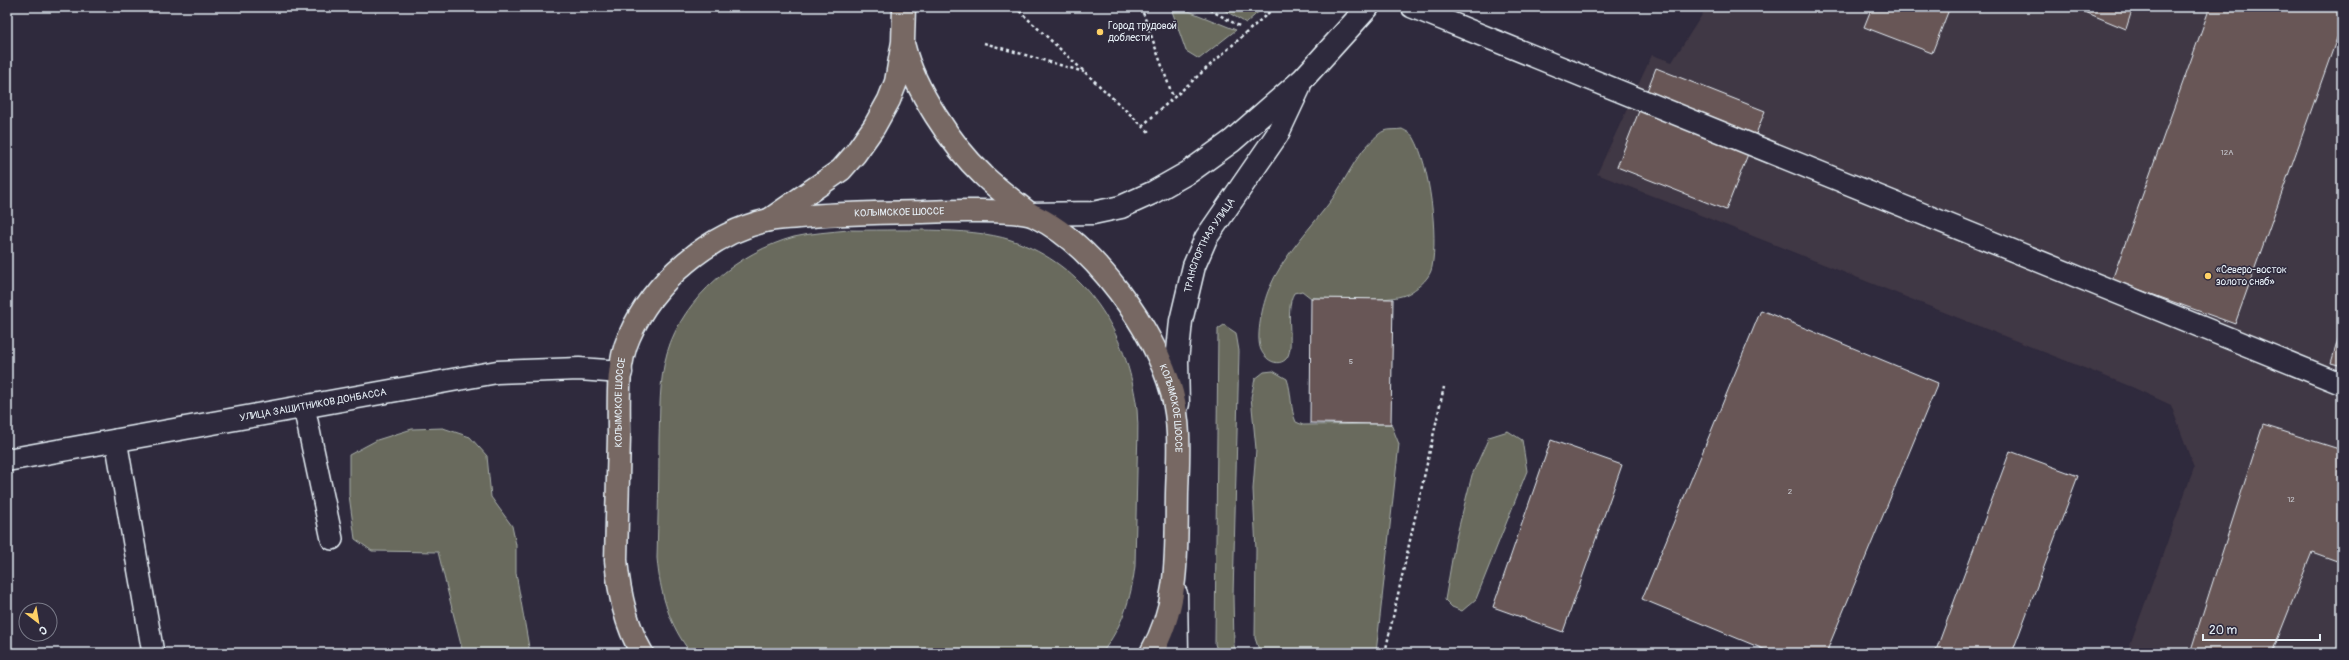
<svg xmlns="http://www.w3.org/2000/svg" width="2349" height="660" font-family="Pangolin,sans-serif">
<style>
.built{fill:#403744}
.green{fill:#696b5d;stroke:#a8aeaa}
.building{fill:#685656;stroke:#e8f1f8}
.lines{fill:none;stroke-linecap:round;stroke-linejoin:round}
.service-casing{stroke:#e8f1f8;stroke-width:24}
.minor-casing{stroke:#e8f1f8;stroke-width:25}
.tertiary-casing{stroke:#e8f1f8;stroke-width:25}
.secondary-casing{stroke:#e8f1f8;stroke-width:25}
.primary-casing{stroke:#e8f1f8;stroke-width:25}
.trunk-casing{stroke:#e8f1f8;stroke-width:25}
.path{stroke:#e8f1f8;stroke-width:2.5;stroke-dasharray:3 3;stroke-linecap:butt}
.service{stroke:#2f2a3d;stroke-width:21}
.minor{stroke:#2f2a3d;stroke-width:22}
.tertiary{stroke:#2f2a3d;stroke-width:22}
.secondary{stroke:#2f2a3d;stroke-width:22}
.primary{stroke:#776864;stroke-width:22}
.trunk{stroke:#776864;stroke-width:22}
.poi-dot{fill:#ffd166;stroke:#2f2a3d;stroke-width:1.5}
.labels{text-anchor:middle;dominant-baseline:central;stroke-width:3;stroke-linejoin:round;paint-order:stroke}
.number-label{font-size:8px;fill:#c8cad0}
.poi-label{font-size:10px;fill:#e8f1f8;stroke:#2f2a3d;text-anchor:start}
.street-label{font-size:10px;fill:#e8f1f8;stroke:#2f2a3d}
</style>
<rect width="100%" height="100%" fill="#2f2a3d"/>
<filter id="ink" filterUnits="userSpaceOnUse"><feTurbulence type="fractalNoise" baseFrequency=".025" numOctaves="2"/><feDisplacementMap in="SourceGraphic" scale="8" xChannelSelector="R" yChannelSelector="G"/><feConvolveMatrix kernelMatrix="1 2 1 2 8 2 1 2 1" color-interpolation-filters="sRGB"/></filter>
<g filter="url(#ink)">
<path class="built" d="M 1707,7 L 2342,7 L 2342,653 L 2127,653 L 2194,468 L 2171,405 L 2132,387 L 1597,174 L 1652,55 L 1672,62 Z"/>
<path class="green" d="M 1219,7 L 1264,7 L 1246,23 Z
M 1186,10 L 1236,30 L 1199,59 L 1186,51 L 1172,11 Z
M 1402,129 C 1406,131 1412,134 1414,138 C 1430,166 1438,236 1432,267 C 1430,278 1420,286 1411,292 C 1394,304 1334,298 1311,298 L 1302,291 L 1294,293 C 1283,312 1297,350 1285,360 C 1276,367 1265,359 1261,350 C 1255,337 1263,303 1269,289 C 1283,255 1312,227 1333,198 C 1344,182 1352,164 1364,149 C 1369,144 1378,133 1384,131 C 1389,129 1397,130 1402,129 Z
M 848,230 C 894,231 968,226 1011,240 C 1086,265 1127,332 1137,409 C 1139,429 1137,450 1137,470 C 1136,502 1136,534 1135,566 C 1131,600 1122,626 1102,653 L 691,653 C 669,625 660,593 657,558 C 658,519 659,480 659,440 C 660,411 659,381 667,353 C 683,297 739,252 794,237 C 811,233 830,232 848,230 Z
M 1224,325 L 1236,333 L 1239,351 L 1233,596 L 1234,645 L 1236,653 L 1218,653 L 1215,644 L 1218,329 Z
M 1273,371 L 1287,379 C 1292,393 1290,409 1296,422 L 1303,425 L 1391,424 L 1399,444 L 1376,653 L 1260,653 L 1255,638 L 1256,550 L 1253,489 L 1256,449 L 1251,397 L 1255,379 L 1264,372 Z
M 443,428 L 470,437 L 487,456 L 491,497 L 512,526 L 516,545 L 516,573 L 530,653 L 463,653 L 438,552 L 372,551 L 355,539 L 349,495 L 349,455 L 377,440 L 412,429 Z
M 1508,431 L 1522,440 L 1527,471 L 1476,599 L 1462,611 L 1452,607 L 1445,600 L 1455,542 L 1472,475 L 1489,437 Z"/>
<path class="building" d="M 1872,7 L 1950,7 L 1932,53 L 1864,27 Z
M 2073,7 L 2133,7 L 2126,29 Z
M 2210,7 L 2342,7 L 2342,24 L 2235,324 L 2112,280 Z
M 1656,68 L 1765,111 L 1726,210 L 1617,167 Z
M 1311,298 L 1393,299 L 1391,424 L 1310,423 Z
M 1761,310 L 1938,383 L 1826,653 L 1773,653 L 1642,599 Z
M 2342,326 L 2342,366 L 2331,363 Z
M 2263,425 L 2342,450 L 2342,547 L 2337,561 L 2312,552 L 2272,653 L 2190,653 Z
M 1551,440 L 1622,465 L 1563,632 L 1493,607 Z
M 2010,451 L 2078,476 L 2012,653 L 1935,653 Z"/>
<g class="lines">
<defs>
<path id="service" d="M 1412,7 L 2342,384
M 304,407 L 332,539
M 116,440 L 153,653"/>
<g id="minor">
<path id="s1" d="M 7,460 L 497,372 L 579,369 L 621,372"/>
</g>
<path id="tertiary" d="M 1176,594 L 1177,653"/>
<g id="secondary">
<path d="M 1030,214 L 1093,213 L 1121,207 L 1152,193 L 1189,172 L 1232,141 L 1303,79 L 1368,7"/>
<path id="s2" d="M 1178,404 L 1177,361 L 1181,321 L 1194,266 L 1206,238 L 1277,135 L 1299,88"/>
</g>
<path id="primary" d="M 904,47 C 914,88 952,146 983,175 C 997,189 1014,201 1030,214
M 769,220 L 841,170 L 855,154 L 874,127 L 889,100 L 896,82 L 903,42 L 904,7"/>
<g id="trunk">
<path id="s3" d="M 642,653 C 625,624 619,592 616,560 C 617,518 618,477 619,436 C 619,404 616,366 629,337 C 653,281 710,233 769,220 C 779,218 789,218 799,217 C 840,213 881,213 922,212 C 943,211 1018,209 1034,216 C 1093,244 1155,330 1172,393 C 1181,426 1178,459 1177,493 C 1176,548 1180,604 1151,653"/>
</g>
</defs>
<use href="#service" class="service-casing"/>
<use href="#minor" class="minor-casing"/>
<use href="#tertiary" class="tertiary-casing"/>
<use href="#secondary" class="secondary-casing"/>
<use href="#primary" class="primary-casing"/>
<use href="#trunk" class="trunk-casing"/>
<path class="path" d="M 1015,7 L 1149,132
M 1141,7 L 1173,97
M 1205,7 L 1241,27
M 984,43 L 1084,72
M 1142,126 L 1275,7
M 1385,653 L 1444,387"/>
<use href="#service" class="service"/>
<use href="#minor" class="minor"/>
<use href="#tertiary" class="tertiary"/>
<use href="#secondary" class="secondary"/>
<use href="#primary" class="primary"/>
<use href="#trunk" class="trunk"/>
</g>
</g>
<g class="poi-dot">
<circle cx="1100" cy="32" r="4"/>
<circle cx="2208" cy="276" r="4"/>
</g>
<g class="labels">
<g class="number-label">
<text x="2227" y="152">12А</text>
<text x="1351" y="361">5</text>
<text x="1790" y="491">2</text>
<text x="2291" y="499">12</text>
</g>
<g class="poi-label">
<text x="1108" y="26">Город трудовой<tspan x="1108" dy="12">доблести</tspan></text>
<text x="2216" y="270">«Северо-восток<tspan x="2216" dy="12">золото снаб»</tspan></text>
</g>
<g class="street-label">
<text stroke="none"><textPath href="#s3" startOffset="641">КОЛЫМСКОЕ ШОССЕ</textPath></text>
<text stroke="none"><textPath href="#s2" startOffset="165">ТРАНСПОРТНАЯ УЛИЦА</textPath></text>
<text stroke="none"><textPath href="#s3" startOffset="255">КОЛЫМСКОЕ ШОССЕ</textPath></text>
<text stroke="none"><textPath href="#s1" startOffset="311">УЛИЦА ЗАЩИТНИКОВ ДОНБАССА</textPath></text>
<text stroke="none"><textPath href="#s3" startOffset="1021">КОЛЫМСКОЕ ШОССЕ</textPath></text>
</g>
</g>
<rect width="2349" height="660" fill="none" stroke="#2f2a3d" stroke-width="24"/>
<rect x="12" y="12" width="2325" height="636" fill="none" stroke="#e8f1f8" stroke-width="1.5" filter="url(#ink)"/>
<g transform="translate(38 622) rotate(149)"><circle r="19" fill="#2f2a3d" stroke="#797a88"/>
<path d="M0-3L7 15L0 10L-7 15Z" fill="#ffd166"/>
<text y="-6" font-size="11" font-weight="bold" text-anchor="middle" fill="#e8f1f8">С</text>
</g>
<path d="M2203 634v6h117v-6" fill="none" stroke="#e8f1f8" stroke-width="2"/>
<text x="2209" y="634" font-size="12" fill="#e8f1f8" stroke="#2f2a3d" stroke-width="3" paint-order="stroke">20 m</text>
</svg>
